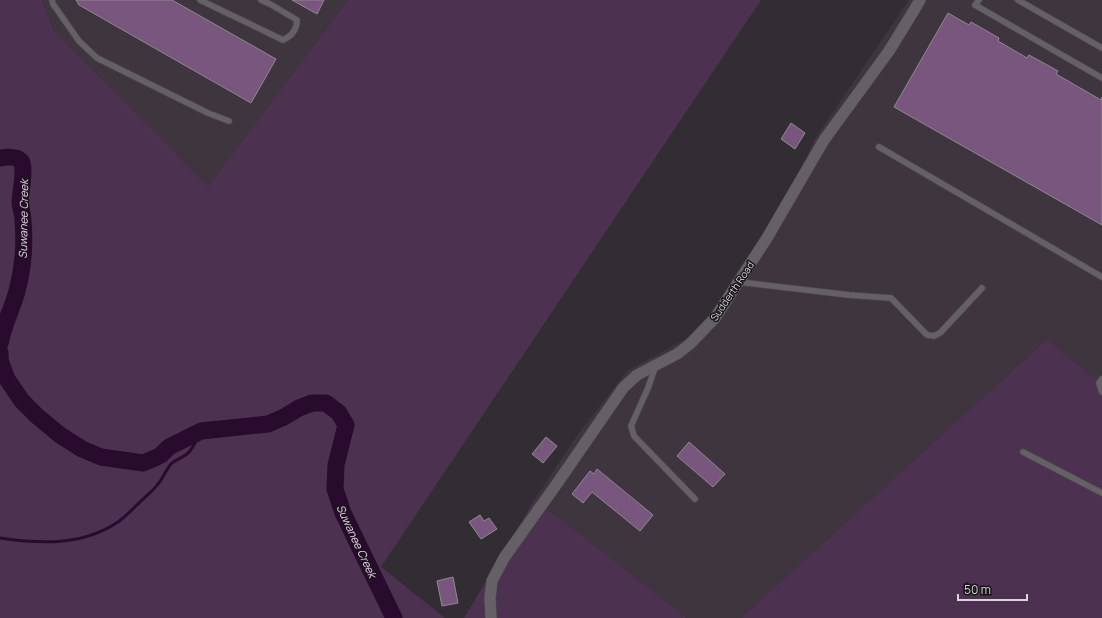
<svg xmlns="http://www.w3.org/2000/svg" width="1102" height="618" font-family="Manrope,sans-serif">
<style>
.built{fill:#3e353f}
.green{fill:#4d3151}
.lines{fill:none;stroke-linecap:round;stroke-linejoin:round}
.stream{stroke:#290b2d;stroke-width:3}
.river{stroke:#290b2d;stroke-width:17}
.building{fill:#78567d;stroke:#8e898f}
.service-casing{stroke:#4f4b4f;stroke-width:7}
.minor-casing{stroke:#4f4b4f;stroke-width:12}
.service{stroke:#656065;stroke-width:5.5}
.minor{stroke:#656065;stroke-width:11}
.labels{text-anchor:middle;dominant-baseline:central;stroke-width:3;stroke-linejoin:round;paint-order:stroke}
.street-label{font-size:10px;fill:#d9d6d9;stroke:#181618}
.water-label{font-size:11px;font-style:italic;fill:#f3c6f8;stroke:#181618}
</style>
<rect width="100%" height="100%" fill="#312d32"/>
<path class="built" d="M 42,0 L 348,0 L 208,188 L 54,30 Z
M 909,0 L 1102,0 L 1102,385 L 1047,339 L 741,618 L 687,618 L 535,499 L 576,437 L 627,371 L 718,321 L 787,203 L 814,140 Z"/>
<path class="green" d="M 0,0 L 42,0 L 54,30 L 208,187 L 348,0 L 761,0 L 381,567 L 445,618 L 0,618 Z
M 1047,339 L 1102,385 L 1102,618 L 741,618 Z
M 535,499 L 687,618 L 464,618 Z"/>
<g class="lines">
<path class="stream" d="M 0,538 C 41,544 82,546 118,522 C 126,516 133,509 141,501 C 146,496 153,491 158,484 C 163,478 166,470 171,464 C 175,460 182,458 187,454 C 194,448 197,439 201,431"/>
<path class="river" d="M 0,158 C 6,157 16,156 21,161 C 26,168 20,193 20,203 C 21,209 23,215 23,221 C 25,244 23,269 17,291 C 12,310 3,325 0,344
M 0,353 L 0,360 L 7,379 L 22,401 L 37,416 L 60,435 L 82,449 L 101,457 L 143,463 L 155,458 L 161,455 L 169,447 L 201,431 L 268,424 L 284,417 L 299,408 L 312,403 L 326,403 L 339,413 L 346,425 L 336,465 L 335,489 L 343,513 L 394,618"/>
</g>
<path class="building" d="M 76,0 L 172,0 L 276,59 L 251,103 L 79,5 Z
M 292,0 L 324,0 L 317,14 Z
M 948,13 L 969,25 L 971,22 L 999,38 L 998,41 L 1027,58 L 1029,55 L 1058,71 L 1056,74 L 1101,100 L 1102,97 L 1102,225 L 894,107 Z
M 791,123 L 805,133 L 795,149 L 781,139 Z
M 546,437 L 557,446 L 543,463 L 532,454 Z
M 689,442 L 725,474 L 713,487 L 677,456 Z
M 597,469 L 653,515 L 640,531 L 592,492 L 583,503 L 572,494 L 590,471 L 594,474 Z
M 480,515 L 484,521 L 489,518 L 497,529 L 481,539 L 469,522 Z
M 453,577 L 458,603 L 442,606 L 437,581 Z"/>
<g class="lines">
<defs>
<path id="service" d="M 52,0 L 53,4 L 79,41 L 97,58 L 208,113 L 229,121
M 200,0 L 283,40 C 292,36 297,30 297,20 L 270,4 L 261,0
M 979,0 L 975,5 L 1102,78
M 1018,0 L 1102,48
M 879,147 L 1102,277
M 739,282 L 849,295 L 891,298 L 927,335 L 934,336 L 940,333 L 982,288
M 656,365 L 648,388 L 631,426 L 634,436 L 695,499
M 1102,379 L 1099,383 L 1102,392
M 1023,452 L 1102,493"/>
<path id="minor" d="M 491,618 L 490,598 L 492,581 L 504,558 L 556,485 L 623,388 L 637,375 L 677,354 L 690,344 L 715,318 L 767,238 L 824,140 L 889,51 L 913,12 L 920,0"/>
</defs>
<use href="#service" class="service-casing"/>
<use href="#minor" class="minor-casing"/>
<use href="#service" class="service"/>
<use href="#minor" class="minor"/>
</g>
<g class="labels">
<g class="street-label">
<text transform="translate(732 291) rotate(-56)">Sudderth Road</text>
</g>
<g class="water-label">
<text transform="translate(23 219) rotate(-89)">Suwanee Creek</text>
<text transform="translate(357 541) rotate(65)">Suwanee Creek</text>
</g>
</g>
<path d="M958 594v6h69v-6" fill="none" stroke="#d9d6d9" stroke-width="2"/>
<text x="964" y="594" font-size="12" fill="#d9d6d9" stroke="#181618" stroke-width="3" paint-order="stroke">50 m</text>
</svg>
